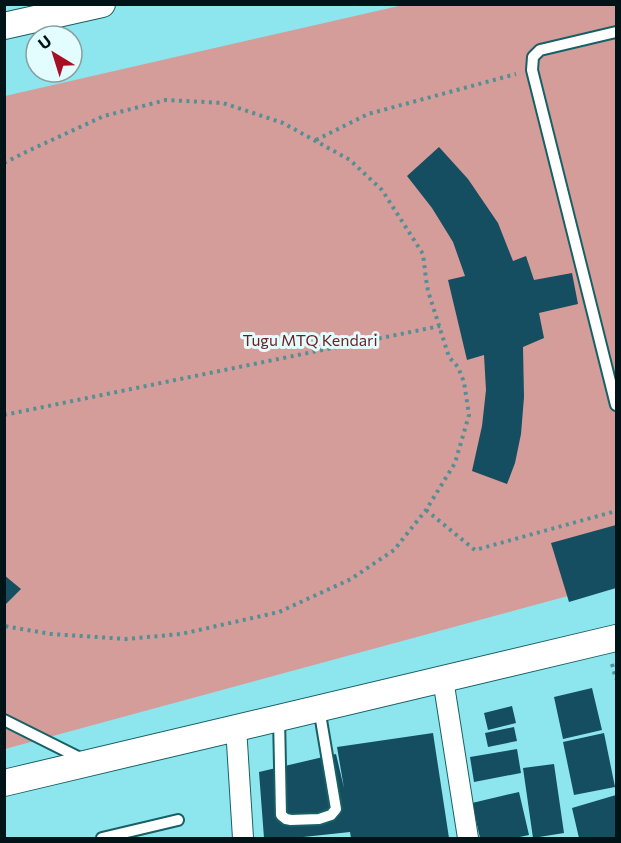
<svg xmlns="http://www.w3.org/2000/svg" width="621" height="843" font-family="Commissioner,sans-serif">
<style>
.green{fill:#d59d9a}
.building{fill:#144e60}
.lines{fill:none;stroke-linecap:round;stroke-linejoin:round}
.service-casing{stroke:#176066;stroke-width:14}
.minor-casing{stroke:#176066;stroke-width:22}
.tertiary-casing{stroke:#176066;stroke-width:28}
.path{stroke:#538f95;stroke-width:4;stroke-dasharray:3 4.5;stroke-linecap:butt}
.service{stroke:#fff;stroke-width:10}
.minor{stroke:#fff;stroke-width:20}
.tertiary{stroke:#fff;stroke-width:26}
.labels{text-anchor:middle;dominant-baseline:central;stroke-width:6;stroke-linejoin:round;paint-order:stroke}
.park-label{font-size:16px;fill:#6c1e21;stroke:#e3fcfe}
</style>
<rect width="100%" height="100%" fill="#8de6ee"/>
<path class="green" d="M 403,5 L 616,5 L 616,583 L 5,749 L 5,96 Z"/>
<path class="building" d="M 439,147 L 468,179 L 498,223 L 513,261 L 526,256 L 534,280 L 572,273 L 578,304 L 539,313 L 544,338 L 523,347 L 524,397 L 521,434 L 515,463 L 507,484 L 472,471 L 482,426 L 486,390 L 484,355 L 467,360 L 448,280 L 465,276 L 453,242 L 432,208 L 407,176 Z
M 616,525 L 616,588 L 569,602 L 551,543 Z
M 4,575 L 21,589 L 4,606 Z
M 592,688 L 602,730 L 563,739 L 554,697 Z
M 512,706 L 516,723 L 488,730 L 484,713 Z
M 514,727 L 517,741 L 488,747 L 485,733 Z
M 433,733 L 449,838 L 351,838 L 350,832 L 294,838 L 264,838 L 259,772 L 336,754 L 344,788 L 337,747 Z
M 604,733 L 615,787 L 574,795 L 563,742 Z
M 517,749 L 521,773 L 474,782 L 470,757 Z
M 554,764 L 564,833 L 533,838 L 523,768 Z
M 519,792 L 529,835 L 515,838 L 480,838 L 472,803 Z
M 616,795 L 616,838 L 579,838 L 572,808 Z"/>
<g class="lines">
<defs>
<path id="service" d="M 616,32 L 540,50 L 533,57 L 532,70 L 616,405
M 279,717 L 281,815 L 286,819 L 291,820 L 319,819 L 331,815 L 336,809 L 319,708
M 4,720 L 82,759
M 102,838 L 178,820"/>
<path id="minor" d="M 443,679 L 468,838
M 236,727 L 243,838"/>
<path id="tertiary" d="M 4,26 L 102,4
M 4,783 L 616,638"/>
</defs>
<use href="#service" class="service-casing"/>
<use href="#minor" class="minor-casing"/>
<use href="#tertiary" class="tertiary-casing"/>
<path class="path" d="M 316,140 L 368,114 L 516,74
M 4,163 L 30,150 L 104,116 L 166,100 L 223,103 L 283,123 L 350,160 L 382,190 L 423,254 L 426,279 L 428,291 L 449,357 L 458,367 L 464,382 L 469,415 L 455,463 L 426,510 L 394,550 L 351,579 L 279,612 L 181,634 L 126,639 L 51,634 L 4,626
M 4,415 L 440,326
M 426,510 L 475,550 L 616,511
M 612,664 L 616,679"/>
<use href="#service" class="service"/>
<use href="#minor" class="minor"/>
<use href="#tertiary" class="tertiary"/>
</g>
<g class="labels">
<g class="park-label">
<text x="310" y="339">Tugu MTQ Kendari</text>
</g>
</g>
<rect width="621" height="843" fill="none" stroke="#001417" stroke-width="12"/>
<g transform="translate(54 54) rotate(322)"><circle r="28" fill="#e3fcfe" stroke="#889fa2" stroke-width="1.5"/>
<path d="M0-4.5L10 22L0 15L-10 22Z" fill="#a70f24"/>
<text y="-9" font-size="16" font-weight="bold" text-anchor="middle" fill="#001417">U</text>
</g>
</svg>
